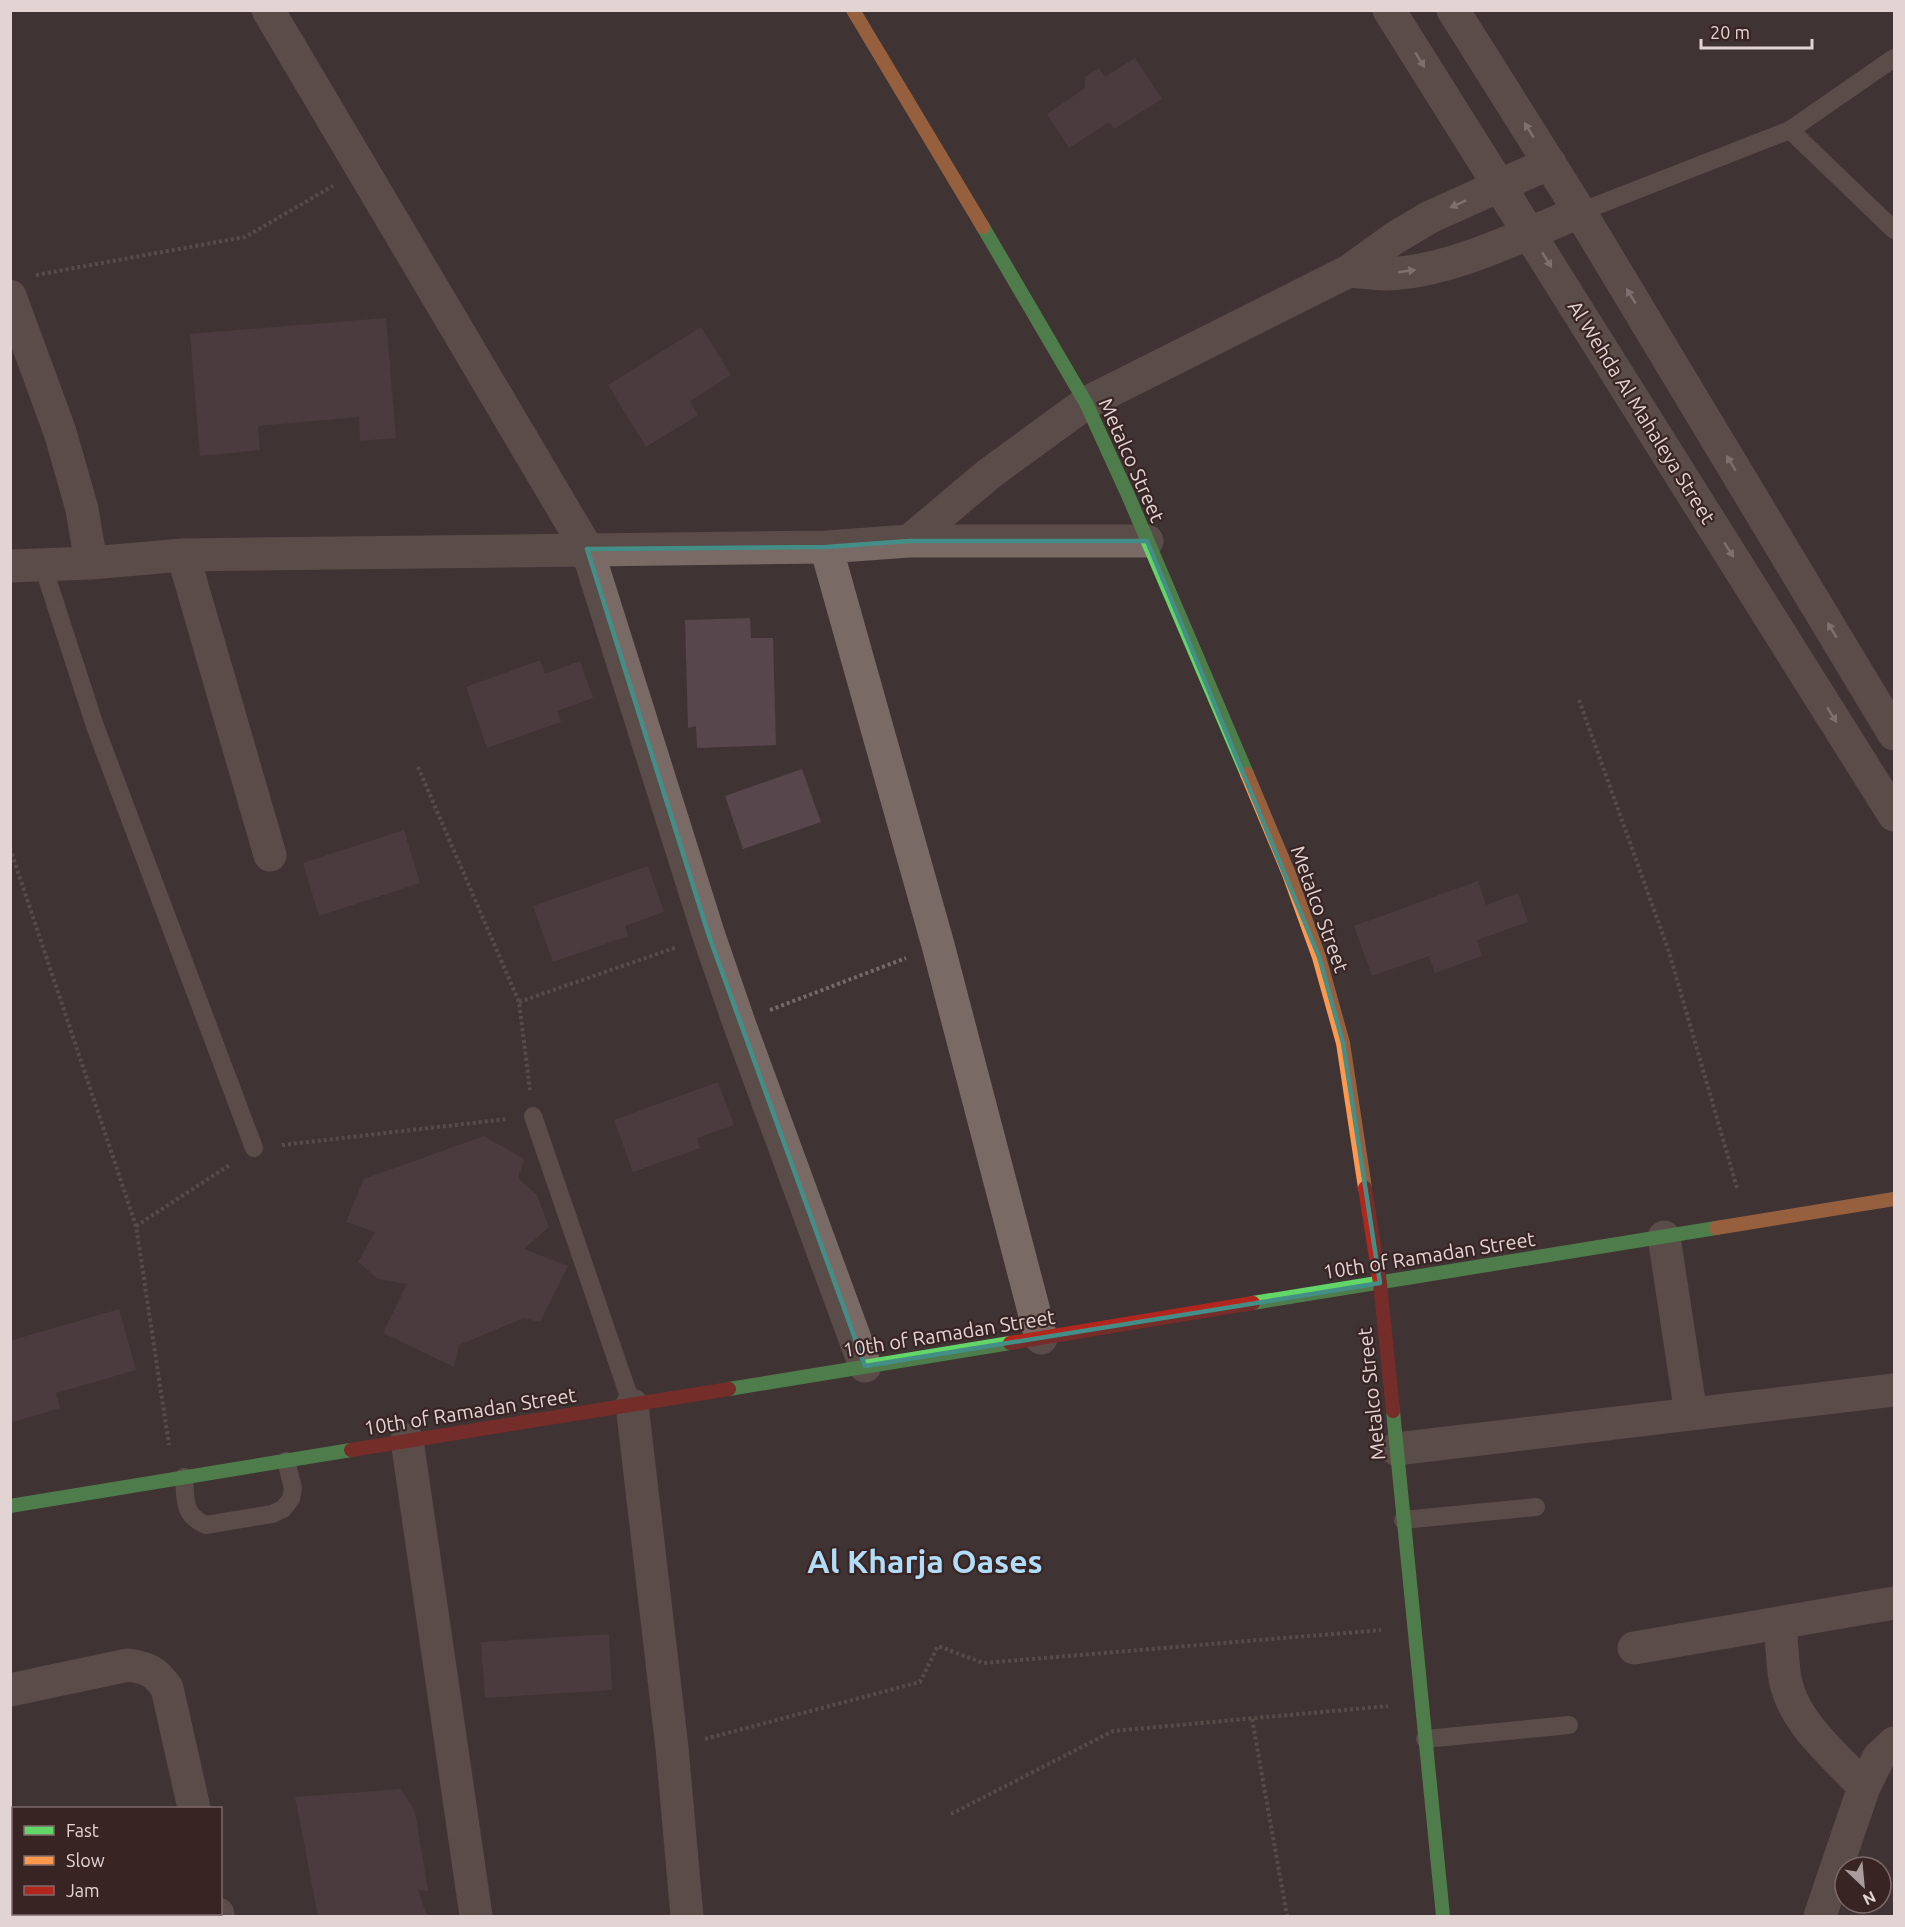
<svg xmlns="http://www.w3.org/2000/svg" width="1905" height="1927" font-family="Ubuntu,sans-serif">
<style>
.building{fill:#57474c}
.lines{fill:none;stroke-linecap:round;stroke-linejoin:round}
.path{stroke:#776a68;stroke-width:4;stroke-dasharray:3 3;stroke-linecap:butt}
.lane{stroke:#7a6a65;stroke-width:18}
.street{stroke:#7a6a65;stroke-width:33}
.fast{stroke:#63d668;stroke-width:14}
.slow{stroke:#ff974d;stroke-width:14}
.jam{stroke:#b3261e;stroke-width:14}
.oneway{fill:#c9bab8}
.marked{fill:none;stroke:#448e88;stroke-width:4.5;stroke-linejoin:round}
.labels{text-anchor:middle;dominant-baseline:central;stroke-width:4.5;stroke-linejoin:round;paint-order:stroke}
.street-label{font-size:20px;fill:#e3d4d4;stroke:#392424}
.town-label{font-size:32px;font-weight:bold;fill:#b1ddf9;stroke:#392424}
</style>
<rect width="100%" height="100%" fill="#3f3333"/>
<path class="building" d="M 1135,58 L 1162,99 L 1114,129 L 1109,122 L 1069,148 L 1047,114 L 1085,88 L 1085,77 L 1099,68 L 1105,77 Z
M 386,318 L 396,438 L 360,441 L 359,417 L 258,426 L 260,450 L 200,456 L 190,334 Z
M 701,327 L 731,375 L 690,401 L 698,415 L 646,447 L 608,385 Z
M 750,618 L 751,638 L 773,638 L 776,745 L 697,748 L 696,726 L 688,728 L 685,620 Z
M 540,660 L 545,674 L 580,661 L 593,698 L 557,711 L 561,722 L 487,748 L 466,687 Z
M 802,769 L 821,822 L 743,849 L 725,796 Z
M 404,830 L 420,883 L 319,916 L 303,863 Z
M 648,866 L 664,912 L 625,926 L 628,936 L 553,962 L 533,906 Z
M 1478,881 L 1486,905 L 1518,893 L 1528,922 L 1477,940 L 1482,956 L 1435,973 L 1429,956 L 1372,976 L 1354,926 Z
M 718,1082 L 734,1125 L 697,1138 L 700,1148 L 633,1172 L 614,1120 Z
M 484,1136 L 524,1159 L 518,1178 L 537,1195 L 549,1227 L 524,1249 L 568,1266 L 540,1322 L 524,1318 L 459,1345 L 454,1367 L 383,1333 L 407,1284 L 378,1279 L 358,1262 L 375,1232 L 346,1222 L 364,1179 Z
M 119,1309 L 136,1370 L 56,1393 L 60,1408 L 10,1423 L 10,1341 Z
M 609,1634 L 612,1690 L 485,1698 L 481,1642 Z
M 401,1789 L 415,1812 L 428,1891 L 418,1890 L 427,1916 L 318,1916 L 295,1797 Z"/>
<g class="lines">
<path class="path" d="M 36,275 L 245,237 L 333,186
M 1579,700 L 1669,952 L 1737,1188
M 418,767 L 519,1002 L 530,1090
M 10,848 L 136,1226 L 169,1445
M 519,1002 L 677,947
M 770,1010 L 906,958
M 282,1145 L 507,1119
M 136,1226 L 231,1164
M 1252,1719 L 1287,1916
M 705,1739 L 920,1682 L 938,1646 L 983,1663 L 1381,1630
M 951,1814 L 1113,1731 L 1388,1706"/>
<path class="lane" d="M 1790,130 L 1894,230
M 1580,212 L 1790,130 L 1894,58
M 43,566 L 95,726 L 254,1148
M 533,1116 L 632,1405
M 184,1477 C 186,1499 182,1515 206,1525 L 272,1514 L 283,1509 L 291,1499 L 293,1488 L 286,1461
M 1403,1520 L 1536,1507
M 1425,1739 L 1569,1725"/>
<path class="street" d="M 268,10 L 587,549 L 709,936 L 739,1023 L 865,1366
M 1389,10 L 1894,815
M 1453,10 L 1580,212 L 1894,734
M 1349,271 C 1361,272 1374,274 1386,274 C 1451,272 1520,236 1580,212
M 10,296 L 60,432 L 82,509 L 91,563
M 909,541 L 990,473 L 1086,403 L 1349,271 L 1393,239 L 1430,217 L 1550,163
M 183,555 L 270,855
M 10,566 L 91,563 L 183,555 L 826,547
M 1664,1237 L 1691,1414
M 1041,1338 L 938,945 L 826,547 L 909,541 L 1147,541
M 632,1405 L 672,1748 L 687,1916
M 407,1440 L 476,1916
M 1396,1449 L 1894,1390
M 1780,1623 C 1782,1641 1782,1661 1785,1679 C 1794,1724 1834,1754 1864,1787
M 1634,1648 L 1894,1603
M 10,1690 L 128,1665 C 148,1668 155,1671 167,1688 L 194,1808
M 218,1914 L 218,1916
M 1820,1916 L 1864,1787 L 1879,1757 L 1894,1743"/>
<path class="fast" d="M 983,227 L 1086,403 L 1128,495 L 1247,774
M 1253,1303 L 1716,1228
M 729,1389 L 1010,1343
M 1393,1411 L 1443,1916
M 10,1506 L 351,1450"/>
<path class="slow" d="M 853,10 L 983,227
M 1247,774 L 1289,874 L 1319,957 L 1343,1043 L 1365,1188
M 1716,1228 L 1894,1199"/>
<path class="jam" d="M 1365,1188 L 1380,1283 L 1393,1411
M 1010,1343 L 1253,1303
M 351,1450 L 729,1389"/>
</g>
<defs><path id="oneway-solid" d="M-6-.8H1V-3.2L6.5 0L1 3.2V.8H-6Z" transform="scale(1.5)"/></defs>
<g class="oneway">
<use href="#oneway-solid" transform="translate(1420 60) rotate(58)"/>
<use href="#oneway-solid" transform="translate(1529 130) rotate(-122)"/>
<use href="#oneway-solid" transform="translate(1458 204) rotate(156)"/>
<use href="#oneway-solid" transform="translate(1547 260) rotate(58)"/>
<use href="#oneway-solid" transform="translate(1407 271) rotate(-8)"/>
<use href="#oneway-solid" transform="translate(1631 296) rotate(-121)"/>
<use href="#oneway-solid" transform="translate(1731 463) rotate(-121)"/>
<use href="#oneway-solid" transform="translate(1729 550) rotate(58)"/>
<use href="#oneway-solid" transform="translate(1832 630) rotate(-121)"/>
<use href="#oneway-solid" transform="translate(1832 715) rotate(58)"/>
</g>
<path d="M0 0H1905V1927H0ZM 909,541 L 1147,541 L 1319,957 L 1343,1043 L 1380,1283 L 865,1366 L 709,936 L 587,549 L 826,547 Z" fill="#3f3333" fill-opacity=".55" fill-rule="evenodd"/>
<path class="marked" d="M 909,541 L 1147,541 L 1319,957 L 1343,1043 L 1380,1283 L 865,1366 L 709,936 L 587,549 L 826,547 Z"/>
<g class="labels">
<g class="street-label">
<text transform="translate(1642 412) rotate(58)">Al Wehda Al Mahaleya Street</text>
<text transform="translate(1132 460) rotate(66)">Metalco Street</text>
<text transform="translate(1320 909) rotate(70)">Metalco Street</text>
<text transform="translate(1429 1255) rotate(-9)">10th of Ramadan Street</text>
<text transform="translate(949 1333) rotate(-9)">10th of Ramadan Street</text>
<text transform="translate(1371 1394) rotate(-96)">Metalco Street</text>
<text transform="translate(470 1411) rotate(-9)">10th of Ramadan Street</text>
</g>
<g class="town-label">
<text x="925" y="1561">Al Kharja Oases</text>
</g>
</g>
<rect width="1905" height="1927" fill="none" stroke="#e3d4d4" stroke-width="24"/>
<rect x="12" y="1807" width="210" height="108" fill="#392424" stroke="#7d6a6a" stroke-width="1.5"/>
<rect x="24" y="1826" width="30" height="9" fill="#63d668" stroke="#7d6a6a" stroke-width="1.5"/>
<text x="66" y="1837" font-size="18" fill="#e3d4d4">Fast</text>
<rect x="24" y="1856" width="30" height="9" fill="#ff974d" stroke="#7d6a6a" stroke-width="1.5"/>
<text x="66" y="1867" font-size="18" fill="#e3d4d4">Slow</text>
<rect x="24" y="1886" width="30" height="9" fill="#b3261e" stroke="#7d6a6a" stroke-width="1.5"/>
<text x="66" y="1897" font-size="18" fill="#e3d4d4">Jam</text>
<g transform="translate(1863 1885) rotate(154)"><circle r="28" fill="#392424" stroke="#7d6a6a" stroke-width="1.5"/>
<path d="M0-4.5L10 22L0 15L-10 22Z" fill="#aa9c9c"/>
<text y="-9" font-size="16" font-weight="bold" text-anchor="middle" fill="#e3d4d4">N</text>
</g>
<path d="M1701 39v9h111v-9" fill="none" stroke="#e3d4d4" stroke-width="3"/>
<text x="1710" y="39" font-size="18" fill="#e3d4d4" stroke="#392424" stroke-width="4.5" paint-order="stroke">20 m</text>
</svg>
